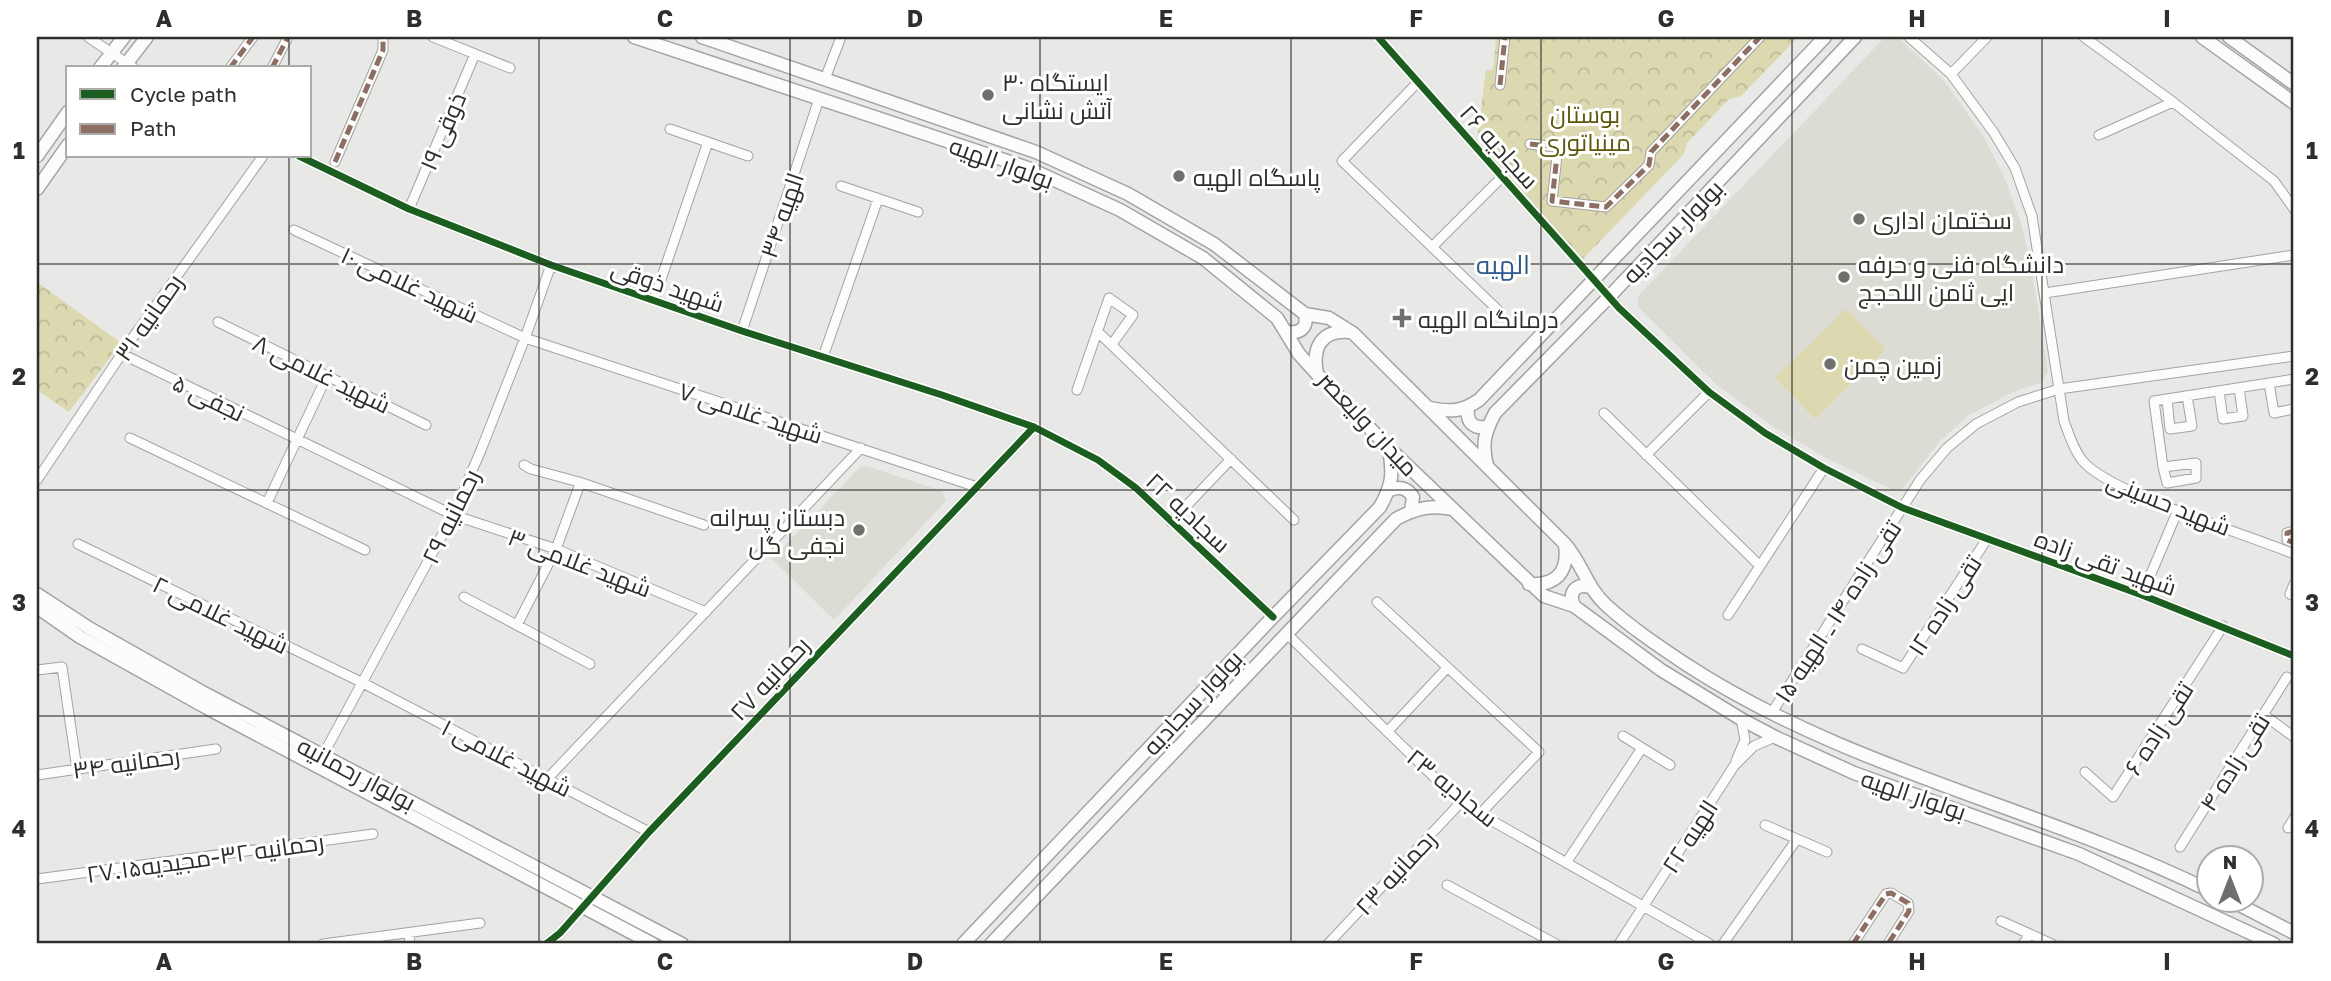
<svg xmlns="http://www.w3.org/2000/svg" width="2331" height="981" font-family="'Golos Text',Cairo,sans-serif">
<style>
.built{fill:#dcdcd5}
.green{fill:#dcd9b1}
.park{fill:url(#park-crowns)}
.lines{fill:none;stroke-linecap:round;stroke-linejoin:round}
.street-casing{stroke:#a4a3a2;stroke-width:11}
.secondary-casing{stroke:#a4a3a2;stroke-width:15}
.street{stroke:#fcfcfb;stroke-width:9}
.secondary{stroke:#fcfcfb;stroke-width:12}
.quiet{stroke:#8d6e63;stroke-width:5;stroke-dasharray:10 5;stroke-linecap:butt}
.cycleway-casing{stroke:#fffffe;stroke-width:11}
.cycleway{stroke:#1b5e20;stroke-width:7}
.grid{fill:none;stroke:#2e2e2d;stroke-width:2;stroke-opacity:0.55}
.poi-dot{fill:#6f6f6e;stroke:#fffffe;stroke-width:2.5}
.labels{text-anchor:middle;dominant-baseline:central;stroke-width:6;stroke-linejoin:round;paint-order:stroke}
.poi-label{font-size:24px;fill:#2e2e2d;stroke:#fffffe;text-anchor:start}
.park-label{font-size:24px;fill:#5d560c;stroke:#fffffe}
.street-label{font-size:24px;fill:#2e2e2d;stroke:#fffffe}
.neighbourhood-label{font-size:26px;fill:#2b588d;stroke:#fffffe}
.neatline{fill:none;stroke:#2e2e2d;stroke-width:2.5}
.grid-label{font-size:23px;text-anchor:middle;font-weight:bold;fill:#2e2e2d}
</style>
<defs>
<pattern id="park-crowns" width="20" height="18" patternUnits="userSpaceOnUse" patternTransform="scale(1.75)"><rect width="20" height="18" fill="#dcd9b1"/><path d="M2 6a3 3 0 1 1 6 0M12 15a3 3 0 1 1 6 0" fill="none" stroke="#bdbb99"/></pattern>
</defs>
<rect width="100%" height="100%" fill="#e8e8e6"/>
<path class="built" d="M 1898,37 L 1945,82 L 1982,134 L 2003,174 L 2020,220 L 2030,258 L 2048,372 L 2041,383 L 2015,391 L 1969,415 L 1940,441 L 1903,488 L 1895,491 L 1826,458 L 1772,426 L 1717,385 L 1638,307 L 1638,296 L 1884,38 Z
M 861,466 L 867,466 L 942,491 L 946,501 L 834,620 L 772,559 Z"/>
<path class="green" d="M 1846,309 L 1886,349 L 1815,419 L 1775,378 Z"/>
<path class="park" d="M 1496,37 L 1798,37 L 1741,96 L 1729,99 L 1687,143 L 1684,154 L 1582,260 L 1477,139 L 1486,70 L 1493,70 Z
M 37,282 L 121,343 L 69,412 L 37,390 Z"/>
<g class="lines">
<defs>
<path id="street" d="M 88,37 L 134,68
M 433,37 L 510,68
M 1378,37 L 1619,308 L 1709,392 L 1765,433 L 1824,468 L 1903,508 L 2142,595 L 2294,656
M 1909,37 L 1951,74 L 1994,133 L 2015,168 L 2032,216 L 2064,421 C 2069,434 2073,449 2082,460 C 2107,493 2250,535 2294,554
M 2084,37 L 2173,102 L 2274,181 L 2294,209
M 230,68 L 253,37
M 272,68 L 288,37
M 1951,74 L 1987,37
M 825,79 L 841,37
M 1418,82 L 1342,161 L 1498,310
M 1500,85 L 1505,37
M 670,129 L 748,156
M 2099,135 L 2173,102
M 1530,144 L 1558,147 L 1552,201 L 1606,207 L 1649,165 L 1651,152 L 1760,37
M 299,156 L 409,209 L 551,265 L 742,331 L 942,395 L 1034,427 L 1098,460 L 1136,488 L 1273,617
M 335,162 L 383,50 L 383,37
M 841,186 L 918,212
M 409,209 L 475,54
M 294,230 L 525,338 L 977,487
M 1432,247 L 1502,177
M 2045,293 L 2294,255
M 654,300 L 708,142
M 218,322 L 426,425
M 742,331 L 819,99
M 1097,331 L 1294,520
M 122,354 L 453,515 L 556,549 L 706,612
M 823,357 L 878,199
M 2269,383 L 2274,413 L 2294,409
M 1077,390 L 1109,298 L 1133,315 L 1112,344
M 2219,391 L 2223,419 L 2243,416 L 2239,388
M 2167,399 L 2170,429 L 2192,426 L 2187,396
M 1604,413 L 1759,565
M 130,438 L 365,550
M 1646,455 L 1709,392
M 524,465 L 531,469 L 579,482 L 704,525
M 2163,467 L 2196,463 L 2196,478 L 2167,483 L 2163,467 L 2154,401 L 2294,379
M 37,480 L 131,340 L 263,156
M 267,503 L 327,376
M 1171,522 L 1231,459
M 2294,531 L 2287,533 L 2287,540 L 2294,543
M 78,544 L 363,683 L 649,832
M 2294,584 L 2290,594 L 2294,596
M 2142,595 L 2178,510
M 464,597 L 590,664
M 1377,602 L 1539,752 L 1480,814
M 1728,615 L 1824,468
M 517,625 L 556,549 L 580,484
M 1287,634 L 1434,777 L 1480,814 L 1710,944
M 1862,649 L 1903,668 L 1987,539
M 37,670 L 62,667 L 77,769
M 1771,714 L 1920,480 L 1947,448 L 1976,424 L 2018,402 L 2059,389 L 2294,356
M 2264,715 L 2294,737
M 1388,731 L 1447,668
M 1623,736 L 1670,765
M 323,755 L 453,515 L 481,450 L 525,338 L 551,265
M 1736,761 L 1745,740 L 1741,719
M 2085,772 L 2113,797 L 2223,626
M 37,775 L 216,749
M 548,778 L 861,448
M 1765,825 L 1827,852
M 2288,828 L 2294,818
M 2180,847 L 2287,677
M 1566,863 L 1642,748
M 37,879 L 373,834
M 1447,885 L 1556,944
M 2001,921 L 2052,944
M 409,933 L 410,944
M 323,944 L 480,923
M 546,944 L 560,933 L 649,832 L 1034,427
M 1328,944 L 1463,800
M 1619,944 L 1734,766 L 1754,746 L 1775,737
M 1723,944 L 1797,839
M 1853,944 L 1886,894 L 1891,893 L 1908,903 L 1909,911 L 1888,944
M 2023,944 L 2030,934"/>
<path id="secondary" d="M 634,37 L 1028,168 L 1120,210 L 1203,258 L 1277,318 L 1299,354 L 1317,374 L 1389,448 L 1544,596 L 1574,606 L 1661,670 L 1741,719 L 1775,737 L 1854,773 L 2079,854 L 2274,944
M 702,37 L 1036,152 L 1128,194 L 1214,244 L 1305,314 L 1329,318 L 1353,333 L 1565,544 C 1582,563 1587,588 1606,605 C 1630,627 1660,647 1687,665 C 1847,769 2038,807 2208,890
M 2202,37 L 2294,103
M 2229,37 L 2294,84
M 100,68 L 124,37
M 123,68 L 147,37
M 37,156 L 68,112
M 37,189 L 68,145
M 1287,332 C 1301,334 1308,327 1305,314
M 1317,374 C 1312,349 1320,329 1350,332
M 1430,408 C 1450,412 1462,412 1479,400 L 1825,37
M 1468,408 C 1466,422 1473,429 1487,427
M 1487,466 C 1482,443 1484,434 1495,413 L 1609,297 L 1855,37
M 1390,490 C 1400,486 1407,488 1413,497 L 1411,511
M 1529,584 C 1556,586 1569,572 1565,545
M 37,594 L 89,628 L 204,693 L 682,944
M 1574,606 C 1568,592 1576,583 1590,587
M 37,607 L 80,637 L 207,708 L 653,944
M 2230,900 L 2294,933
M 963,944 L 1273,617 L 1380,507 C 1393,484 1393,474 1389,448
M 991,944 L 1396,519 C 1416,508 1430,505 1453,509"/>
</defs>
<use href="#street" class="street-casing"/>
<use href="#secondary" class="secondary-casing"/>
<use href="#street" class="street"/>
<use href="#secondary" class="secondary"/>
<path class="quiet" d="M 230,68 L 253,37
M 272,68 L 288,37
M 1500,85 L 1505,37
M 1530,144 L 1558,147 L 1552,201 L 1606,207 L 1649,165 L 1651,152 L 1760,37
M 335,162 L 383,50 L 383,37
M 2294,531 L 2287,533 L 2287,540 L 2294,543
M 1853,944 L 1886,894 L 1891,893 L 1908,903 L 1909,911 L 1888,944"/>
<defs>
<path id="cycleway" d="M 1378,37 L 1619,308 L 1709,392 L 1765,433 L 1824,468 L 1903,508 L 2142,595 L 2294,656
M 299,156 L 409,209 L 551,265 L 742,331 L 942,395 L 1034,427 L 1098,460 L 1136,488 L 1273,617
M 546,944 L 560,933 L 649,832 L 1034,427"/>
</defs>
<use href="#cycleway" class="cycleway-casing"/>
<use href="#cycleway" class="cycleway"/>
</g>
<path class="grid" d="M 289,37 L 289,68M 539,37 L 539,944M 790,37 L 790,944M 1040,37 L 1040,944M 1291,37 L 1291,944M 1541,37 L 1541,944M 1792,37 L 1792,944M 2042,37 L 2042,944M 289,156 L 289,944M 37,264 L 2294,264M 37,490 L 2294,490M 37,716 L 2294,716"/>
<g class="poi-dot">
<circle cx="988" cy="95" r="7"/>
<circle cx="1179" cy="176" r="7"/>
<circle cx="1859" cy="219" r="7"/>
<circle cx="1844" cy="277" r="7"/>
<path d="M1398.5 307.5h7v7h7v7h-7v7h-7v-7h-7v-7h7z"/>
<circle cx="1830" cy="364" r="7"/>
<circle cx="859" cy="530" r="7"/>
</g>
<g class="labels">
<g class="poi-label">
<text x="1002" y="81">ایستگاه ۳۰<tspan x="1002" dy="28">آتش نشانی</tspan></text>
<text x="1193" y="176">پاسگاه الهیه</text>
<text x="1873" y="219">سختمان اداری</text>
<text x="1858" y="263">دانشگاه فنی و حرفه<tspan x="1858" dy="28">ایی ثامن اللحجج</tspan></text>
<text x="1418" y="318">درمانگاه الهیه</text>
<text x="1844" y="364">زمین چمن</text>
<text x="845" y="516" text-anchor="end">دبستان پسرانه<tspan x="845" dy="28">نجفی گل</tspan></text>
</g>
<g class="park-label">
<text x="1585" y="113">بوستان<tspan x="1585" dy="28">مینیاتوری</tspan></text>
</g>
<g class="street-label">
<text transform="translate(442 131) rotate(-67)">ذوقی ۱۹</text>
<text transform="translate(1500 146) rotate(48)">سجادیه ۲۶</text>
<text transform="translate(1002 162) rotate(20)">بولوار الهیه</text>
<text transform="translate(781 215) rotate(-71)">الهیه ۳۴</text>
<text transform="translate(1672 231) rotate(-46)">بولوار سجادیه</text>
<text transform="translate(410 284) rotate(25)">شهید غلامی ۱۰</text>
<text transform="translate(668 285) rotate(19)">شهید ذوقی</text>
<text transform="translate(148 317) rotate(-55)">رحمانیه ۳۱</text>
<text transform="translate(322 373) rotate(26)">شهید غلامی ۸</text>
<text transform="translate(209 397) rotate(26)">نجفی ۵</text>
<text transform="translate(751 412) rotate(18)">شهید غلامی ۷</text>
<text transform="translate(1369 423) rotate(47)">میدان ولیعصر</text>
<text transform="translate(2169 503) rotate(22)">شهید حسینی</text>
<text transform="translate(1189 512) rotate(43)">سجادیه ۲۲</text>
<text transform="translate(450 516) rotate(-64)">رحمانیه ۲۹</text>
<text transform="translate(580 562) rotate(21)">شهید غلامی ۳</text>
<text transform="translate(2106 562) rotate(20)">شهید تقی زاده</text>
<text transform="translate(1944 605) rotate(-57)">تقی زاده ۱۲</text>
<text transform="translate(1837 611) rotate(-57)">تقی زاده ۱۴ ـ الهیه ۱۵</text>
<text transform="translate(221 614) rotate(26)">شهید غلامی ۲</text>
<text transform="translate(769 678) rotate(-47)">رحمانیه ۲۷</text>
<text transform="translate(1192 702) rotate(-47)">بولوار سجادیه</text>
<text transform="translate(2158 728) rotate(-57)">تقی زاده ۶</text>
<text transform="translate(507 757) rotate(27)">شهید غلامی ۱</text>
<text transform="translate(126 762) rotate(-8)">رحمانیه ۳۴</text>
<text transform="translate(2234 762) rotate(-58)">تقی زاده ۴</text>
<text transform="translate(357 773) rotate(28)">بولوار رحمانیه</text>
<text transform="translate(1453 787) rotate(39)">سجادیه ۲۳</text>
<text transform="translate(1914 794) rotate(19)">بولوار الهیه</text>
<text transform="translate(1689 836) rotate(-57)">الهیه ۲۲</text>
<text transform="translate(205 857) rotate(-8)">رحمانیه ۳۲-مجیدیه۲۷.۱۵</text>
<text transform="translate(1395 872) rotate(-47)">رحمانیه ۲۳</text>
</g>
<g class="neighbourhood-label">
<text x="1503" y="264">الهیه</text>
</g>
</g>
<rect width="2331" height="981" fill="none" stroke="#fffffe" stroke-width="77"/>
<rect x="66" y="66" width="245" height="91" fill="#fffffe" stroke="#ababaa" stroke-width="2"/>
<rect x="80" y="89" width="35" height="10" fill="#1b5e20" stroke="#ababaa" stroke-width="2"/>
<text x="130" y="102" font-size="21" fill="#2e2e2d">Cycle path</text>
<rect x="80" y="124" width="35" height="10" fill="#8d6e63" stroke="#ababaa" stroke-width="2"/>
<text x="130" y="136" font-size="21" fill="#2e2e2d">Path</text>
<g transform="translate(2230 879)"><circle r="33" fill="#fffffe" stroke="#ababaa" stroke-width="2"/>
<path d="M0-5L12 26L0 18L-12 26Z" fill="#6f6f6e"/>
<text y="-10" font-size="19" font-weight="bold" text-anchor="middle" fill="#2e2e2d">N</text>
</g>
<rect x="38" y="38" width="2254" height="904" class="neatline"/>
<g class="grid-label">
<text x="164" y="27">A</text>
<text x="414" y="27">B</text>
<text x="665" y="27">C</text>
<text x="915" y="27">D</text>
<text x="1166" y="27">E</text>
<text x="1416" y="27">F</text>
<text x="1666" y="27">G</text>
<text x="1917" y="27">H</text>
<text x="2167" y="27">I</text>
<text x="19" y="159">1</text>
<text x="2312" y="159">1</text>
<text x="19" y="385">2</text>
<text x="2312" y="385">2</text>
<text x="19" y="611">3</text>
<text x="2312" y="611">3</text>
<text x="19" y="837">4</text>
<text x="2312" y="837">4</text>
<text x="164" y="970">A</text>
<text x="414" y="970">B</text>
<text x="665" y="970">C</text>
<text x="915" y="970">D</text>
<text x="1166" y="970">E</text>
<text x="1416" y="970">F</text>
<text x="1666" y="970">G</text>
<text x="1917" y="970">H</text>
<text x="2167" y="970">I</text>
</g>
</svg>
